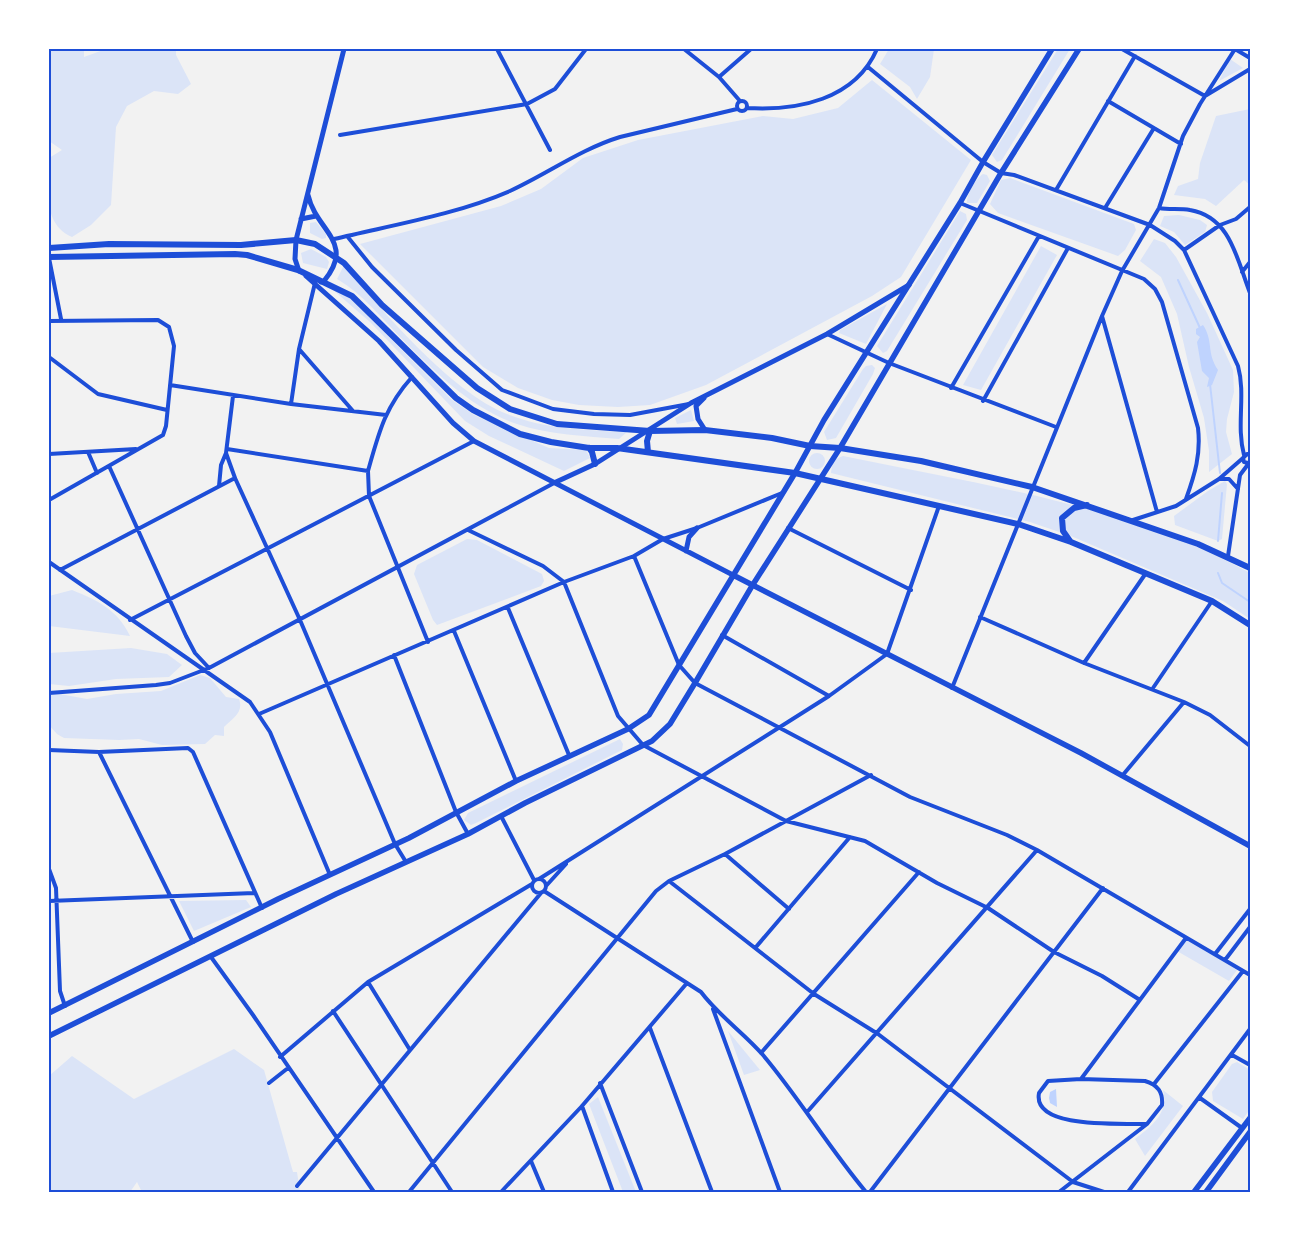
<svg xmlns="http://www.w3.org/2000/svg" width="1299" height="1241" font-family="'Asap Condensed',sans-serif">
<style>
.green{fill:#dbe4f7}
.water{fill:#bfd3fe}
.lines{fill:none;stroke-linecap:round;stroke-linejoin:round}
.stream{stroke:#bfd3fe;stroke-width:2}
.minor{stroke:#1d4ed8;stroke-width:4}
.tertiary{stroke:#1d4ed8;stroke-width:5}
.secondary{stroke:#1d4ed8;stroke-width:5.5}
.primary{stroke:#1d4ed8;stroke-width:6}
.neatline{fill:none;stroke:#1d4ed8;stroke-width:2}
</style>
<rect width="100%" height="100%" fill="#f2f2f2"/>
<path class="green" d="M 49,49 L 84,49 L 84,57 L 106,49 L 176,49 L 176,55 L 191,84 L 178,94 L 154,91 L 127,106 L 116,127 L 111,205 L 91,225 L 72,237 C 41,223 49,187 49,158 L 62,150 L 49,141 Z
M 889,49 L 934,49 L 930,77 L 917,99 L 910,87 L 880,64 Z
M 1058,49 L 1070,49 L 1002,160 L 997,162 L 992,155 Z
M 1230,59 L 1243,68 L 1219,81 Z
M 872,80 L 971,160 L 901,277 L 872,296 L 706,385 L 650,405 L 618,407 L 579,405 L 552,400 L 518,388 L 483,367 L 360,244 L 501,206 L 541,189 L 583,158 L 638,140 L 763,116 L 793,119 L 838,108 Z
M 1250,109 L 1250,185 L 1244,180 L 1216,206 L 1205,199 L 1174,195 L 1178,186 L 1198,179 L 1200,163 L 1216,116 Z
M 983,174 L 987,175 L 990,181 L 977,203 L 967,203 C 966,195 976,178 983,174 Z
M 1010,178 L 1134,224 L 1136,230 L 1125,250 L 1118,256 L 998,213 L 990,204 L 1001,180 Z
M 960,211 L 966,214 L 967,220 L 887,351 L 883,353 L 877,346 Z
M 1179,215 L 1200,220 L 1207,225 L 1205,232 L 1185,245 L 1174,232 L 1160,226 L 1164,216 Z
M 316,222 L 326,234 L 326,238 L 322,239 L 310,233 L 310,223 Z
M 1154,239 L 1165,243 L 1176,257 L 1207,313 L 1233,370 L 1234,392 L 1227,419 L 1226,432 L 1232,454 L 1209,472 L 1209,451 L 1204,418 L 1189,367 L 1177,314 L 1161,277 L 1140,261 Z
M 1041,246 L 1057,255 L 981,390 L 963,385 Z
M 311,249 L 326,257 L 329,262 L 327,269 L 303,263 L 301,253 Z
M 344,265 C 382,311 451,392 507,414 C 545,429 586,430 627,432 L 619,439 C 586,436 549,435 517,424 C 472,409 436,373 404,341 C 382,319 364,295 337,279 Z
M 332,289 L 350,298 L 452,400 L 474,415 L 549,448 L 586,450 L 590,458 L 564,471 L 489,436 L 465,421 L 370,322 Z
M 887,304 L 866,344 L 839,333 L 840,330 Z
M 872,365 L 875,368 L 873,374 L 836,438 L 827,440 L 824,432 L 863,369 L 866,366 Z
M 691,410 L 694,421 L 677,424 L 675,418 Z
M809 461a8 8 0 1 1 16 0a8 8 0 1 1-16 0Z
M 843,456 C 981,485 1125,504 1250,573 L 1250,619 L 1223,601 L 1071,536 L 1030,522 L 831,473 C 832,464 833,459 843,456 Z
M 1225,481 L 1227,484 L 1222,539 L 1218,541 L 1175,525 L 1174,516 L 1208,491 Z
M 467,539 L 477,540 L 542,574 L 544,581 L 541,586 L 437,625 L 433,620 L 414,574 L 417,565 Z
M 72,590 C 97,600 118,610 130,636 L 49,626 L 49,596 Z
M 131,648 L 167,654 L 182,665 L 169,677 L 116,679 L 69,686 L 49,684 L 49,653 Z
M 200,675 L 210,678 L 226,697 L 239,699 C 244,712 233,718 224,727 L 224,736 L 215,735 L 205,744 L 162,745 L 139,739 L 119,740 L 64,738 L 57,734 L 49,725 L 49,692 L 87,699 L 116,694 L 161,691 Z
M 620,739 L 623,744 L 622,750 L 476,823 L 471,825 L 464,820 L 468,813 Z
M 246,900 L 251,907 L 194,931 L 179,901 Z
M 1186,939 L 1237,970 L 1229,981 L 1177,951 Z
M 728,1031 L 760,1070 L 744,1075 Z
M 234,1049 L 264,1070 L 293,1172 L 297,1172 L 300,1192 L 142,1192 L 137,1182 L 130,1192 L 49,1192 L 49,1076 L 72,1056 L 134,1099 Z
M 1237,1062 L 1250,1070 L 1250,1109 L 1243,1119 L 1213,1101 L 1212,1092 L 1232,1064 Z
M 1163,1090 L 1183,1106 L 1145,1156 L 1135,1139 C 1152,1126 1169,1113 1163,1090 Z
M 598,1097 L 636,1192 L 623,1192 L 589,1104 Z"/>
<path class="water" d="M 1203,325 C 1214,342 1206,352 1218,370 L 1212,385 L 1207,387 L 1209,378 L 1202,371 L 1197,342 L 1200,337 L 1196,334 L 1196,329 Z
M 1056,1089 L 1057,1107 L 1050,1103 L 1049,1098 L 1050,1092 Z"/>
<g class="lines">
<path class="stream" d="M 1178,280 L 1200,328
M 1210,384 L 1220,473
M 1218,541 L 1222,493
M 1218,573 L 1222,583 L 1250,602"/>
<path class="minor" d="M 497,49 L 550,150
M 684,49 L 719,77 L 740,101
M 1122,49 L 1205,96 L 1250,69
M 1235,49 L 1250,58
M 868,67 L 983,162 L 1001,173 L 1014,175 L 1150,225 L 1175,241 L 1184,250 L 1238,366 C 1246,395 1236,425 1244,455
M 719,77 L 751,49
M737 106a5 5 0 1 1 10 0a5 5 0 1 1-10 0Z
M 1108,101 L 1181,144
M 747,108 C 797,111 855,100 877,49
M 340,135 L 527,104 L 555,89 L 586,49
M 1056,190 L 1135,56
M 960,203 L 1144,279 L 1155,289 L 1162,302 L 1198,428 C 1201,454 1195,474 1186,499
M 1105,208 L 1154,128
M 1159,208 C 1169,210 1180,208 1190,210 C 1231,217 1237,260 1250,293
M 347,236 L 372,267 L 456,350 L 502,390 L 553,409 L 594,414 L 630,415 L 689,404
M 334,239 C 392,225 455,215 510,191 C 547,174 581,149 620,137 L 737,109
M 1184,250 L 1220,225 L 1236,219 L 1250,207
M 49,258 L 61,319
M 1242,272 L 1250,262
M 1102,316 L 1157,512
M 49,321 L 158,320 L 169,327 L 174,346 L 166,426 L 163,435 L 49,500
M 827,334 L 889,363 L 1056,427
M 299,349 L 353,411
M 49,357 L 98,394 L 167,410
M 412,377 C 385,407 379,432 368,471 L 369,496 L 428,642
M 170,385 L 291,404 L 386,415
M 951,388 L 1039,236
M 983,401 L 1068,248
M 291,404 L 299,349 L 315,283
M 227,449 L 368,471
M 88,452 L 97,473
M 226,453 L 235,478 L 300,620 L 395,844 L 406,862
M 49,454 L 136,449
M 1248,463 L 1244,462 L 1243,458 L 1247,454 L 1250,455
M 109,466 L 186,636 L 195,653 L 209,668
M 1220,479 L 1229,479 L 1238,489
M 219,486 L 221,465 L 226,453 L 233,396
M 1133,520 L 1176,506 L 1219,479 L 1243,458
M 788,528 L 911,590
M 468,530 L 543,566 L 564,582 L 618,716 L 643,745 L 786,821 L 865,841 L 937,883 L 988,908 L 1054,952 L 1102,976 L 1140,1000
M 634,556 L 679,665 L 695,683 L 910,797 L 1007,835 L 1037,850 L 1250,975
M 1228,556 L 1240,475 L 1249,463
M 49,562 L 250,702 L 270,732 L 330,875
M 60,570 L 235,478
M 508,608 L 569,755
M 980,617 L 1084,663 L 1184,702 L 1210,715 L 1250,746
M 130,620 L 474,441
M 454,631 L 516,781
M 722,635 L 829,696
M 394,655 L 456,812 L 468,834
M 1084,663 L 1146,573
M 952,688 L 1102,316 L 1122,271 L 1159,208 L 1183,136 L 1200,104 L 1235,49
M 1153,688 L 1212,601
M 49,693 L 156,685 L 170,683 L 209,668 L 556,482
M 259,714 L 564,582 L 634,556 L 663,539 L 697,528 L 782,493
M 49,750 L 99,752 L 188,748 L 193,752 L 262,908
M 99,752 L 193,942
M 1122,776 L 1184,702
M 501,816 L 534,880
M 725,854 L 789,909
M 49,869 L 56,888 L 60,991 L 65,1006
M532 886a7 7 0 1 1 14 0a7 7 0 1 1-14 0Z
M 539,879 L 829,696 L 887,654 L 939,506
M 669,881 L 814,994 L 878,1034 L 1073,1182 L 1104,1192
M 546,886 L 566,864
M 544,891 L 701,992 C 719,1016 744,1033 763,1055 C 800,1099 829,1148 866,1192
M 49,901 L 254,893
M 756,947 L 850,837
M 1215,954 L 1250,909
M 211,957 L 253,1015 L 374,1192
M 1225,960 L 1250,927
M 368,982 L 410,1050
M 713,1009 L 780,1192
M 333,1011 L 452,1192
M 650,1028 L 712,1192
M 761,1053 L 919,872
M 1232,1055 L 1250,1065
M 280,1057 L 368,982 L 532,884
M 1081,1079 L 1145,1081 C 1158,1085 1163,1092 1162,1105 L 1147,1124 C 1123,1123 1032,1130 1039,1093 L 1048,1081 Z
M 1081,1079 L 1186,938
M 269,1083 L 288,1068
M 600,1083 L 642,1192
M 1154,1084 L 1243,971
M 1200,1098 L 1242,1128
M 582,1106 L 613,1192
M 808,1111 L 1037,850
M 531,1161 L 544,1192
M 297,1186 L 541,893
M 409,1192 L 656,891 L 669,881 L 725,854 L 871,775
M 501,1192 L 582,1106 L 687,983
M 870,1192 L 1103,888
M 1059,1192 L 1147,1124
M 1128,1192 L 1250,1029"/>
<path class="tertiary" d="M 308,195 C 316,231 356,242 324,281 L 321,282
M 301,219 L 316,216
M 299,271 L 295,259 L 296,240 L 344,49
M 306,276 L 379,341 L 453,423 L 474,441 L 733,575
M 704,398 L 696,406 L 698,419 L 705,430
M 556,482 L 595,464 L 691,403 L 827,334 L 909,285
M 686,551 L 689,537 L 697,528"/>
<path class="secondary" d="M 733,575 L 1081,753 L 1250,846
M 49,1013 L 278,899 L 409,838 L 516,781 L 628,729 L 649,715 L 795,473 L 824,420 L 960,203 L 983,162 L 1052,49
M 49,1036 L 336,894 L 468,834 L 525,803 L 652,741 L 670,724 L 695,683 L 752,586 L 840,448 L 1001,173 L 1079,49
M 1194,1192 L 1250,1118
M 1206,1192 L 1250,1132"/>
<path class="primary" d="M 49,248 L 109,244 L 241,245 L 296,240 L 315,244 L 344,263 L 382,305 L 477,388 L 510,409 L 557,424 L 650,431 L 705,430 L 772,438 L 810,446 L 840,448 L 921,461 L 1032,487 L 1198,544 L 1250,568
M 49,257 L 235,254 L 247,255 L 298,270 L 352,296 L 456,398 L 473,410 L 520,434 L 551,442 L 589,448 L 617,448 L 795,473 L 1018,524 L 1071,542 L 1212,601 L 1250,625
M 589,448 L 592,452 L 595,464
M 648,452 L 647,441 L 650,431
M 1070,541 L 1063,531 L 1062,518 L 1074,508 L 1087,505"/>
</g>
<rect width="1299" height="1241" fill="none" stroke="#ffffff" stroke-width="100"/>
<rect x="50" y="50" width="1199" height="1141" class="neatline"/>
</svg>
